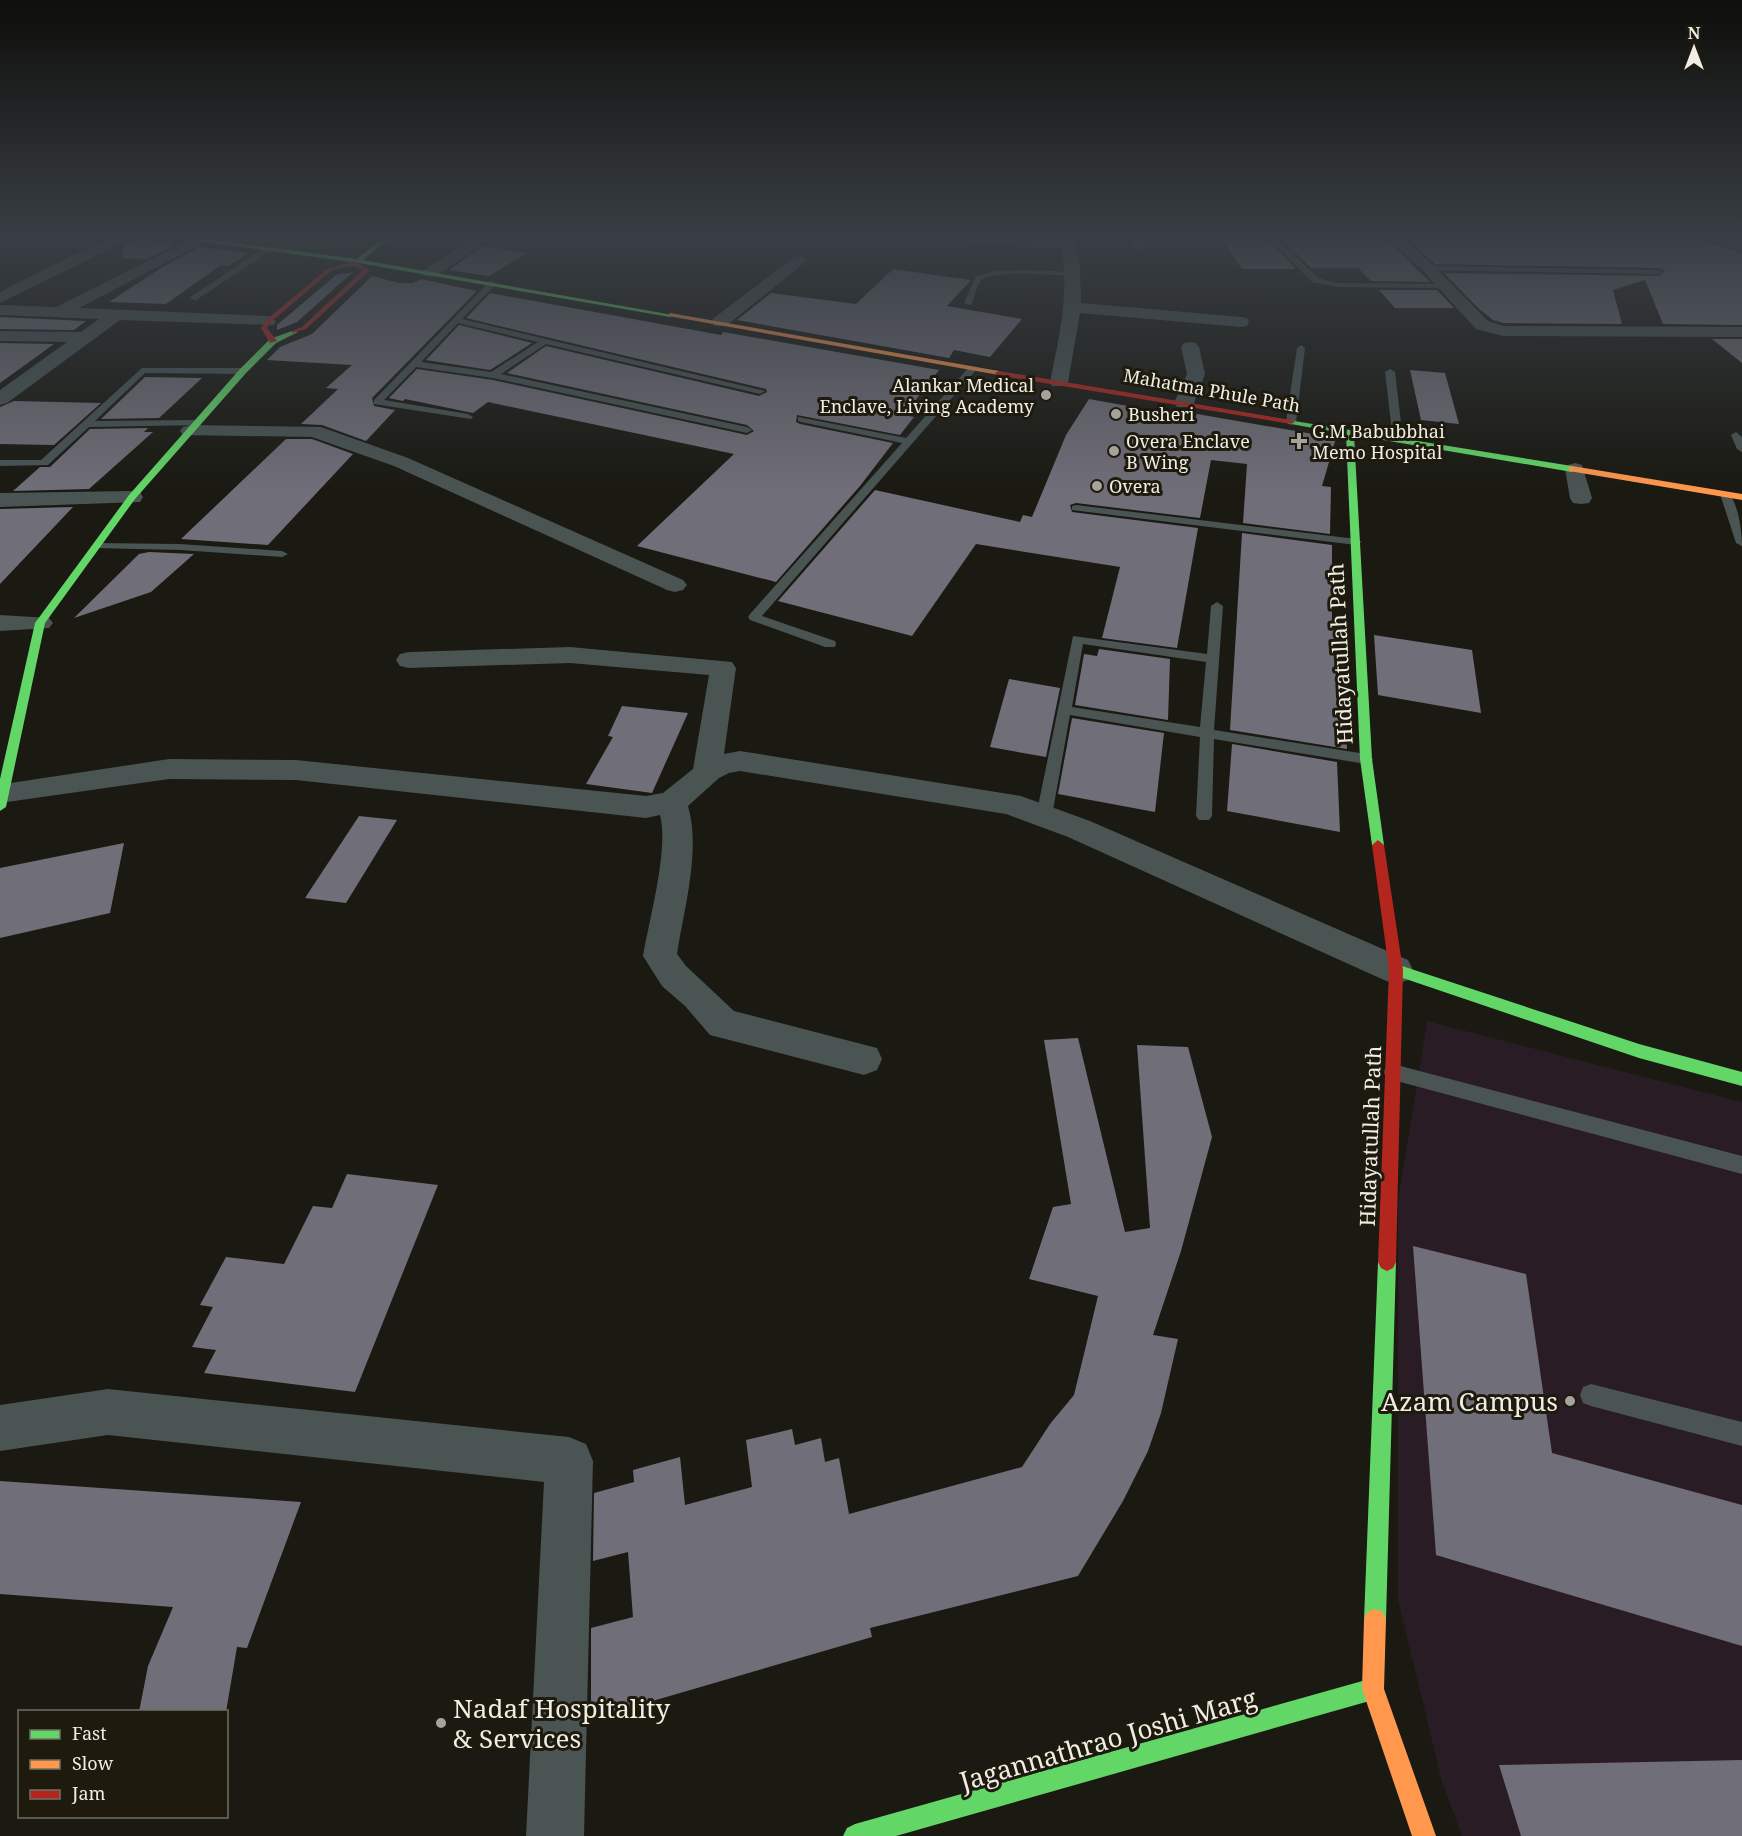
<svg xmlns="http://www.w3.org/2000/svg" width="1742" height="1836" font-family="'Noto Serif',serif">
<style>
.education{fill:#291c24}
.building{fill:#706e78}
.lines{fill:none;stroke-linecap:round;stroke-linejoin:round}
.lane{fill:#495453;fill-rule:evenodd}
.street{fill:#495453;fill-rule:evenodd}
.fast{fill:#63d668;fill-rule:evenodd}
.slow{fill:#ff974d;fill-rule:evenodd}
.jam{fill:#b3261e;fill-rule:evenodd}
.poi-dot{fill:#a5a39b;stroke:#1e1b0e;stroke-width:2}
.labels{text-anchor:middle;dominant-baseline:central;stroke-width:6;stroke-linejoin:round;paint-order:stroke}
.far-poi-label{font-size:18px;fill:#f0ede5;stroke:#1e1b0e;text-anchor:start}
.far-street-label{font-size:18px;fill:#f0ede5;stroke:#1e1b0e}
.street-label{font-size:21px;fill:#f0ede5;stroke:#1e1b0e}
.near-poi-label{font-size:26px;fill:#f0ede5;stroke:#1e1b0e;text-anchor:end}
.near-street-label{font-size:26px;fill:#f0ede5;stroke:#1e1b0e}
</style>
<rect width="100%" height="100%" fill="#1a1912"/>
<path class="education" d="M 1427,1021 L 1742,1102 L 1742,1836 L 1462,1836 L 1442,1782 L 1398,1600 L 1398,1201 Z"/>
<path class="building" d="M 197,233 L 283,233 L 267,242 Z
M 1217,233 L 1262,233 L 1296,269 L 1242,269 Z
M 1275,233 L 1380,233 L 1430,282 L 1371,281 L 1358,268 L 1311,268 Z
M 1402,233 L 1690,233 L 1694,238 L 1742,253 L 1742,325 L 1663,324 L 1645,280 L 1613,290 L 1622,324 L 1503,323 L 1493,320 L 1478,308 L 1444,273 L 1659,276 L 1665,271 L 1659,268 L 1435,264 Z
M 139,237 L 143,239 L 177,244 L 146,259 L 123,258 L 123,245 Z
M 483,246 L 527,253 L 489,276 L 449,270 Z
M 200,247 L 249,253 L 228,266 L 221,265 L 166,304 L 109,302 L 161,268 Z
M 893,269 L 971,280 L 947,306 L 1022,319 L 990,357 L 954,350 L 949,358 L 737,320 L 771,293 L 856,304 Z
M 353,272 L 297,322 L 277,330 L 277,325 L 336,275 Z
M 372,276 L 399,283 L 413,283 L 421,279 L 477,291 L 372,398 L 374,406 L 395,410 L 366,441 L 322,425 L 301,424 L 338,389 L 326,388 L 352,365 L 267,360 L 280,347 L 312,334 Z
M 1379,290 L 1437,290 L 1454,308 L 1395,308 Z
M 490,293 L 721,335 L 723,332 L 939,370 L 904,415 L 914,417 L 900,435 L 797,415 L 796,422 L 800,424 L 893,443 L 860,486 L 776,582 L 637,546 L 734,454 L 488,402 L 473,413 L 405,399 L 403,401 L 389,398 L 417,369 L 493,380 L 747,435 L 754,431 L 747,425 L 507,373 L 546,346 L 759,396 L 767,392 L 766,389 L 466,318 Z
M 0,317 L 86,321 L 74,330 L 0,329 Z
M 459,325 L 532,343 L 490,370 L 426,360 Z
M 1712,339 L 1742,339 L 1742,363 Z
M 0,343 L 54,344 L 0,383 Z
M 1410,370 L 1445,373 L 1459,424 L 1421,420 Z
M 145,377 L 202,378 L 159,418 L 101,419 Z
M 1089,399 L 1195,418 L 1197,414 L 1336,438 L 1322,486 L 1331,487 L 1330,534 L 1243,523 L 1247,464 L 1211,460 L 1200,518 L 1076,503 L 1070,505 L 1072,512 L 1198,528 L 1177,648 L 1102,638 L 1120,567 L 976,544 L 912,636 L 778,601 L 875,490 L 1020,522 L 1023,515 L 1032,517 L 1066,435 Z
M 14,401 L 101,403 L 54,445 L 0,444 L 0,407 Z
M 148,428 L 144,432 L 153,432 L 89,489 L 13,491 L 40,467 L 50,467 L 90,429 Z
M 286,439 L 312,439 L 353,454 L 268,545 L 181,539 Z
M 73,507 L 0,584 L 0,509 Z
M 1242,533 L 1332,545 L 1332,628 L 1345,630 L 1347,690 L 1344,689 L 1347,749 L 1230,730 Z
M 149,552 L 194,554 L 151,592 L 74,618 L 139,554 Z
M 1374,635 L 1472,650 L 1481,713 L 1378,695 Z
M 1099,649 L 1170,659 L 1168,720 L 1075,705 L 1084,654 L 1097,656 Z
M 1009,679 L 1060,688 L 1046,757 L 990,747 Z
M 622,706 L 688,713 L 652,793 L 586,784 L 613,737 L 608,736 Z
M 1072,718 L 1164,733 L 1155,812 L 1058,794 Z
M 1232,744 L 1337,762 L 1340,832 L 1227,811 Z
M 359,816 L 397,820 L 346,903 L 305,898 Z
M 124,843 L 110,913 L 0,938 L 0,868 Z
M 1078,1038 L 1125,1232 L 1150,1228 L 1137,1045 L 1188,1047 L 1212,1137 L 1181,1251 L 1153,1335 L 1178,1339 L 1161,1413 L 1148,1451 L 1123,1501 L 1078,1576 L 870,1628 L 872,1637 L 591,1719 L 591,1628 L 633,1617 L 628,1552 L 593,1561 L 594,1493 L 634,1482 L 633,1470 L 680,1457 L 685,1505 L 752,1487 L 746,1440 L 792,1429 L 795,1445 L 821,1438 L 825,1462 L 839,1458 L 849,1514 L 1022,1467 L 1050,1424 L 1074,1395 L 1098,1296 L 1029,1279 L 1053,1207 L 1071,1204 L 1044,1040 Z
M 347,1174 L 438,1185 L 355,1392 L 204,1373 L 216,1350 L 192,1347 L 213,1307 L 200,1305 L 226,1257 L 284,1264 L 313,1206 L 332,1208 Z
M 1413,1246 L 1526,1274 L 1552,1453 L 1742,1505 L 1742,1646 L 1436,1555 Z
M 0,1481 L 301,1502 L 247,1648 L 237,1647 L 226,1712 L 139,1712 L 148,1666 L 173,1607 L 0,1594 Z
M 1742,1760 L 1742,1836 L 1521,1836 L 1499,1765 Z"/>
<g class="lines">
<path class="lane" d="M 1264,233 L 1272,233 L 1318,278 L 1337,283 L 1445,284 L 1449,286 L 1445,288 L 1337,287 L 1312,282 Z
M 266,247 L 273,249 L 196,300 L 189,298 Z
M 1428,266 L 1659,270 L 1663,272 L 1659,274 L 1425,270 L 1424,268 Z
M 1024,270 L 1072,272 L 1076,274 L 1072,276 C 1055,275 995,270 983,279 C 976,284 975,297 971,305 L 964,303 L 976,276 L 996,271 Z
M 490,281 L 497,283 L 462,319 L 765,391 L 760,394 L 546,344 L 501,374 L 747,427 L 752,430 L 747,433 L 493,378 L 416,367 L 384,400 L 468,414 L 473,417 L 471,419 L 374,404 L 374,400 ZM 458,323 L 538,342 L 491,372 L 421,362 Z
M 1301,345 L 1305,348 L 1296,422 L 1291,425 L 1286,422 L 1297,348 Z
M 969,367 L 977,369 L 762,616 L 835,641 L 836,644 L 835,647 L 825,647 L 750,620 L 748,617 L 750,614 L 902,443 L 801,422 L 798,421 L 798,417 L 906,438 Z
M 142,368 L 243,368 L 248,371 L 243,374 L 145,373 L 95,421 L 197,420 L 200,421 L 200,425 L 89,427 L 48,465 L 0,466 L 0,460 L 41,460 Z
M 1390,369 L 1395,372 L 1403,440 L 1398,443 L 1393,440 L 1385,372 Z
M 1736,432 L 1742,437 L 1742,452 L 1737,449 L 1731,435 Z
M 1725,491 C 1738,496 1742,533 1742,546 L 1736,543 L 1720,494 Z
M 1076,505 L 1356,539 L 1362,542 L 1356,545 L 1072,510 L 1072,506 Z
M 97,543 L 180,544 L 282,551 L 288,554 L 282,557 L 180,550 L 93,548 L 93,544 Z
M 1217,602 L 1223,606 L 1214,730 L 1366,754 L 1373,759 L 1371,762 L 1366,764 L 1214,739 L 1212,816 L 1209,820 L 1199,820 L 1196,816 L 1200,737 L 1070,715 L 1052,816 L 1049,820 L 1039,820 L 1036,816 L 1073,636 L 1207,654 L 1211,606 ZM 1083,644 L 1206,662 L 1200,727 L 1072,707 Z
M 1393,1064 L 1742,1156 L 1742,1174 L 1393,1080 L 1386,1078 L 1384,1072 L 1386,1066 Z
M 1591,1384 L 1742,1422 L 1742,1446 L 1591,1406 L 1583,1403 L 1580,1395 L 1583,1387 Z"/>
<path class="street" d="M 123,233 L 142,233 L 0,303 L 0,292 L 65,259 Z
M 481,233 L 498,233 L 436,276 L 424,276 L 422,273 L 424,270 Z
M 663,233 L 649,241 L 642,237 L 645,233 Z
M 735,233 L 751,233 L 740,240 L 735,239 L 733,236 Z
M 1058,233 L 1072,233 L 1080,266 L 1081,303 L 1241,317 L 1247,318 L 1249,322 L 1247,326 L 1241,327 L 1080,313 L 1068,382 L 1066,386 L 1052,386 L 1050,382 C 1059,337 1070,294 1061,248 L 976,245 L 969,241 L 976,237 L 1059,239 Z
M 1127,233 L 1141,233 L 1146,246 L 1144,249 L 1134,249 Z
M 1382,233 L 1398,233 L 1433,265 L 1488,321 L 1504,326 L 1742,327 L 1742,337 L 1503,336 L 1476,329 L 1423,271 Z
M 1693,233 L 1715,233 L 1742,242 L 1742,251 L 1695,236 Z
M 198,236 L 205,240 L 203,243 L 79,308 L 268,316 L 276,321 L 274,325 L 120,320 L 7,403 L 0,405 L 0,390 L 67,342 L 0,341 L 0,331 L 81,332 L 99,319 L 0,315 L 0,305 L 56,307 Z
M 799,255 L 807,260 L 804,263 L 726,326 L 714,326 L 712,322 L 714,318 L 794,257 Z
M 1190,342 L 1196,343 L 1199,347 L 1205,374 L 1194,403 L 1191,407 L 1177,407 L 1174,403 L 1187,374 L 1181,347 L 1184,343 Z
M 190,425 L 321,427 L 408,458 L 683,580 L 687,585 L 683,590 L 675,592 L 667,590 L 394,466 L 312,437 L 183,435 L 180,431 L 183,427 Z
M 1575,463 L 1582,465 L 1592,498 L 1589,503 L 1581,504 L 1573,503 L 1570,498 L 1565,469 L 1568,465 Z
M 132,491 L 140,492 L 143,497 L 140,502 L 0,507 L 0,493 Z
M 0,615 L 49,618 L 53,623 L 49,628 L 0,631 Z
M 570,647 L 732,662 L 736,668 L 724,754 L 740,751 L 1021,796 L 1090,821 L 1408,960 L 1413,970 L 1408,980 L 1396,984 L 1384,980 L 1068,837 L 1006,814 L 740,771 L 729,773 L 719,778 L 688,806 C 701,850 684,909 677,954 L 686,966 L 734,1011 L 877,1048 L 882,1059 L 877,1070 L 864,1075 L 710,1035 L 685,1006 L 662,986 L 643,956 C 649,920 669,849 660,815 L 646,818 L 296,780 L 169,779 L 0,803 L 0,785 L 4,784 L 169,759 L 296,760 L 646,796 L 663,793 L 693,769 L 709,675 L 570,663 L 409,668 L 400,666 L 396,660 L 400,654 L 409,652 Z
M 108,1389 L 569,1437 L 586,1444 L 593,1461 L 584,1836 L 526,1836 L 544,1482 L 108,1435 L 0,1451 L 0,1405 Z"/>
<path class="fast" d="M 140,233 L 158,233 L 357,259 L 389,233 L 396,233 L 363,260 L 673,315 L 670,317 L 358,263 Z
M 292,331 L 298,332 L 276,343 L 246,373 L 135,499 L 45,623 L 6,807 L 0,811 L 0,779 L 35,623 L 129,495 L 240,369 L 270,339 Z
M 1288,420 L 1572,466 L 1576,469 L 1572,472 L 1354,435 L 1372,759 L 1384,845 L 1378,850 L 1372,845 L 1360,759 L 1346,434 L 1291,424 L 1288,424 Z
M 1396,964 L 1639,1044 L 1742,1072 L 1742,1086 L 1639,1058 L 1391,974 L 1389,970 L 1391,966 Z
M 1387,1253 L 1393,1256 L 1396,1262 L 1386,1620 L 1383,1628 L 1375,1631 L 1367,1628 L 1364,1620 L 1378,1262 L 1381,1256 Z
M 1373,1678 L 1381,1681 L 1384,1689 L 1381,1697 L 1373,1700 L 896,1836 L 843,1836 L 847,1828 L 855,1824 Z"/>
<path class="slow" d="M 670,313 L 999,371 L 1003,373 L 999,375 L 668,316 Z
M 1572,466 L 1742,494 L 1742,500 L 1569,471 L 1569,467 Z
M 1375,1609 L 1383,1612 L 1386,1620 L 1384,1689 L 1436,1836 L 1412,1836 L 1362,1689 L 1364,1620 L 1367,1612 Z"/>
<path class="jam" d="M 355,262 L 370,270 L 306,329 L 292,333 L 292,331 L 302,327 L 363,270 L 354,266 L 332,270 L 271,322 L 267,328 L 277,341 L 270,343 L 261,328 L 266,320 L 328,268 Z
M 999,371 L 1291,420 L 1295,422 L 1291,424 L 996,375 L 995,373 Z
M 1378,840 L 1384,845 L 1403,970 L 1396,1262 L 1393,1268 L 1387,1271 L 1381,1268 L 1378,1262 L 1389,970 L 1372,845 Z"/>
</g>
<linearGradient id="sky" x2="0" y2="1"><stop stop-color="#0e0e0a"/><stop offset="0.48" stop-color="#383e44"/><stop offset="1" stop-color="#383e44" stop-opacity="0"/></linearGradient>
<rect width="1742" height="490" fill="url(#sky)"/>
<g class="poi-dot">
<circle cx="1046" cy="395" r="6"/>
<circle cx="1116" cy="414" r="6"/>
<path d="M1296 432h6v6h6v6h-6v6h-6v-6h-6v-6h6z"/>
<circle cx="1114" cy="451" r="6"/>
<circle cx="1097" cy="486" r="6"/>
<circle cx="1570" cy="1401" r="6"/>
<circle cx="441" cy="1723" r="6"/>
</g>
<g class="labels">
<g class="far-poi-label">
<text x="1034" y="385" text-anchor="end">Alankar Medical<tspan x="1034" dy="21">Enclave, Living Academy</tspan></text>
<text x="1128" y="414">Busheri</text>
<text x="1312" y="431">G.M Babubbhai<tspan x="1312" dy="21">Memo Hospital</tspan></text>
<text x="1126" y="441">Overa Enclave<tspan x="1126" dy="21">B Wing</tspan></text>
<text x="1109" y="486">Overa</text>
</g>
<g class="far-street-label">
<text transform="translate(1212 390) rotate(10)">Mahatma Phule Path</text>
</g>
<g class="street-label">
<text transform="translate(1340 654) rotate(-93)">Hidayatullah Path</text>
<text transform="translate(1370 1136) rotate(-88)">Hidayatullah Path</text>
</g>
<g class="near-poi-label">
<text x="1558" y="1401">Azam Campus</text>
<text x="453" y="1708" text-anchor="start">Nadaf Hospitality<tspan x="453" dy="30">&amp; Services</tspan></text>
</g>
<g class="near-street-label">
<text transform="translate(1108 1739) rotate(-16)">Jagannathrao Joshi Marg</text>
</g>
</g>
<rect x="18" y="1710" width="210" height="108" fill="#1e1b0e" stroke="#726f64" stroke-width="1.5"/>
<rect x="30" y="1730" width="30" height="9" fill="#63d668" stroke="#726f64" stroke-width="1.5"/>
<text x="72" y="1740" font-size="18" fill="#f0ede5">Fast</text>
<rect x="30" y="1760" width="30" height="9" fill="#ff974d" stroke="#726f64" stroke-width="1.5"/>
<text x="72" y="1770" font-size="18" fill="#f0ede5">Slow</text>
<rect x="30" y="1790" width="30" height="9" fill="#b3261e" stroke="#726f64" stroke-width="1.5"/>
<text x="72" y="1800" font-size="18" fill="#f0ede5">Jam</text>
<g transform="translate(1694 48)" stroke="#1e1b0e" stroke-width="4.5" paint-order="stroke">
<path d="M0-4.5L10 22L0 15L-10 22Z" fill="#f0ede5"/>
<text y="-9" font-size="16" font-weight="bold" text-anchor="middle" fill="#f0ede5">N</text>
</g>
</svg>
